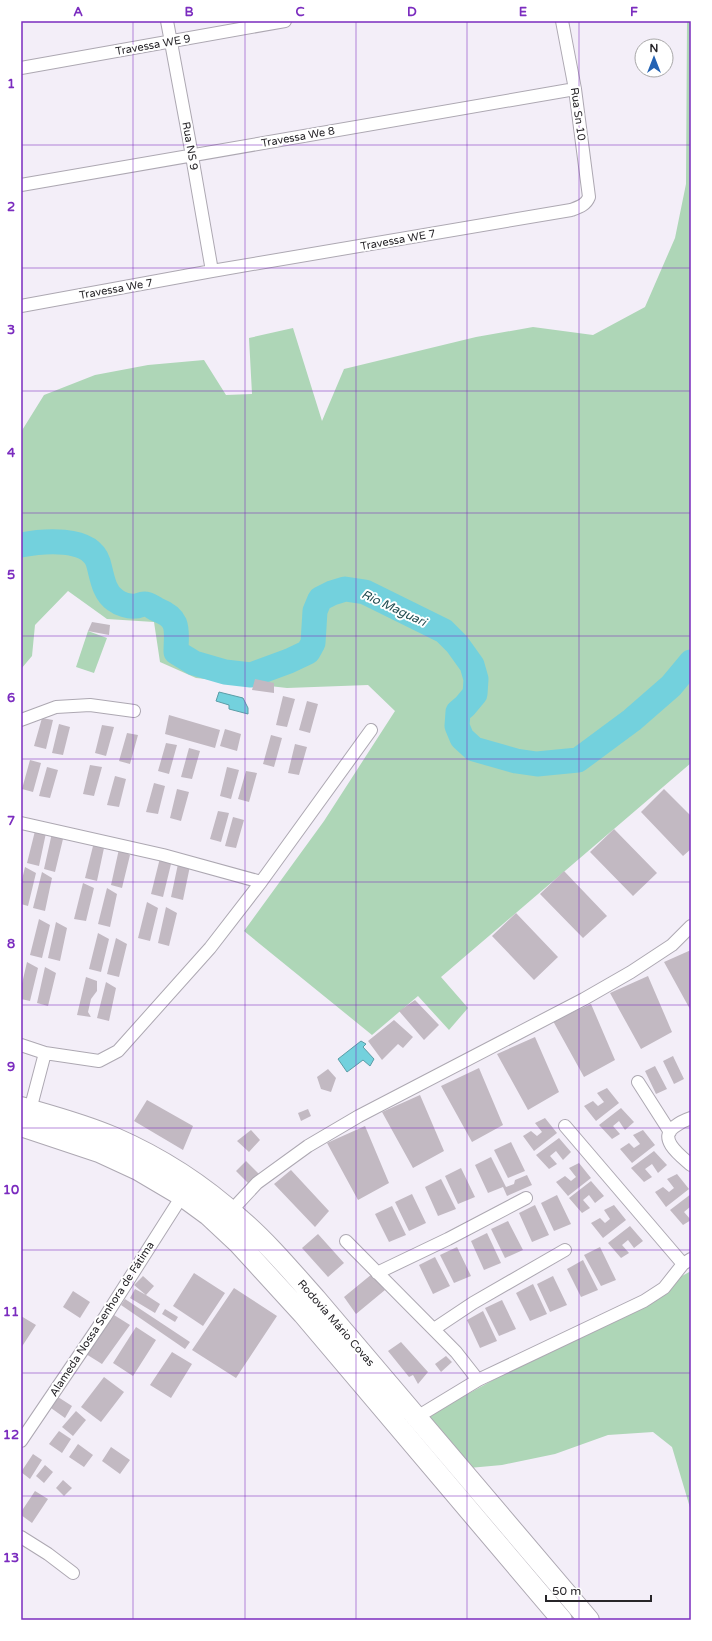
<svg xmlns="http://www.w3.org/2000/svg" width="712" height="1641" font-family="'Varela Round',sans-serif">
<style>
.green{fill:#aed6b7}
.water{fill:#73d1dd;stroke:#5c9da7}
.lines{fill:none;stroke-linecap:round;stroke-linejoin:round}
.river{stroke:#73d1dd;stroke-width:25}
.building{fill:#c2b9c2}
.minor-casing{stroke:#ada8b2;stroke-width:14}
.primary-casing{stroke:#ada8b2;stroke-width:22}
.minor{stroke:#fff;stroke-width:12}
.primary{stroke:#fff;stroke-width:20}
.grid{fill:none;stroke:#7b2cbf;stroke-width:1;stroke-opacity:0.55}
.labels{text-anchor:middle;dominant-baseline:central;stroke-width:4;stroke-linejoin:round;paint-order:stroke}
.street-label{font-size:11px;fill:#272529;stroke:#fff}
.water-label{font-size:12px;font-style:italic;fill:#204b50;stroke:#fff}
.neatline{fill:none;stroke:#7b2cbf;stroke-width:1.5}
.grid-label{font-size:13px;text-anchor:middle;font-weight:bold;fill:#7b2cbf}
</style>
<rect width="100%" height="100%" fill="#f3eef8"/>
<path class="green" d="M 687,21 L 691,21 L 691,763 L 441,977 L 468,1008 L 449,1030 L 418,996 L 372,1035 L 244,931 L 324,821 L 395,711 L 368,685 L 287,688 L 196,678 L 160,662 L 154,622 L 107,619 L 68,591 L 35,625 L 32,656 L 21,669 L 21,432 L 44,395 L 95,375 L 148,365 L 204,360 L 226,395 L 252,394 L 249,338 L 293,328 L 322,421 L 344,369 L 476,337 L 533,327 L 593,335 L 645,307 L 675,238 L 686,184 Z
M 88,631 L 107,638 L 94,673 L 76,667 Z
M 691,1271 L 691,1511 L 672,1447 L 653,1432 L 608,1435 L 555,1454 L 502,1465 L 469,1468 L 428,1416 Z"/>
<path class="water" d="M 219,692 L 243,698 L 248,708 L 248,714 L 229,709 L 229,705 L 216,701 Z
M 361,1041 L 366,1044 L 363,1047 L 374,1059 L 370,1066 L 363,1060 L 347,1072 L 338,1059 Z"/>
<g class="lines">
<path class="river" d="M 21,545 C 42,541 89,536 98,562 C 102,575 103,592 115,600 C 120,604 129,607 136,606 C 138,606 141,604 144,604 C 150,604 153,608 158,610 C 181,619 176,631 176,652 L 194,663 L 225,672 L 251,675 L 289,661 L 308,652 L 313,643 L 315,611 L 320,599 L 332,593 L 345,589 L 365,592 L 444,631 L 457,644 L 472,665 L 476,679 L 475,694 L 465,706 L 458,712 L 457,726 L 462,738 L 474,749 L 516,761 L 537,764 L 578,760 L 632,720 L 671,686 L 691,662"/>
</g>
<path class="building" d="M 92,622 L 110,625 L 109,635 L 88,631 Z
M 255,679 L 274,683 L 274,693 L 252,690 Z
M 283,696 L 295,699 L 287,727 L 276,725 Z
M 307,701 L 318,704 L 310,733 L 299,730 Z
M 169,715 L 220,730 L 215,748 L 165,734 Z
M 42,718 L 53,720 L 46,749 L 34,746 Z
M 59,724 L 70,727 L 63,755 L 52,753 Z
M 102,725 L 114,727 L 106,756 L 95,753 Z
M 225,729 L 241,734 L 237,751 L 220,746 Z
M 127,733 L 138,735 L 130,764 L 119,761 Z
M 271,735 L 282,738 L 274,767 L 263,764 Z
M 166,743 L 177,745 L 169,774 L 158,771 Z
M 295,744 L 307,747 L 299,775 L 288,773 Z
M 189,748 L 200,751 L 192,779 L 181,777 Z
M 30,760 L 41,763 L 33,792 L 22,789 Z
M 90,765 L 102,767 L 94,796 L 83,794 Z
M 47,767 L 58,770 L 50,798 L 39,796 Z
M 227,767 L 239,770 L 231,799 L 220,796 Z
M 246,771 L 257,773 L 249,802 L 238,799 Z
M 115,776 L 126,779 L 119,807 L 107,805 Z
M 154,783 L 165,786 L 158,814 L 146,812 Z
M 177,789 L 189,792 L 181,821 L 170,818 Z
M 664,789 L 691,816 L 691,849 L 683,856 L 641,812 Z
M 218,811 L 229,813 L 221,842 L 210,839 Z
M 233,817 L 244,820 L 236,848 L 225,846 Z
M 36,827 L 46,833 L 39,866 L 27,863 Z
M 614,829 L 657,873 L 633,896 L 590,852 Z
M 52,833 L 63,839 L 55,872 L 44,869 Z
M 94,842 L 104,848 L 97,881 L 85,878 Z
M 119,849 L 130,855 L 122,888 L 111,885 Z
M 160,858 L 171,864 L 163,897 L 151,894 Z
M 178,864 L 190,866 L 183,900 L 171,897 Z
M 25,867 L 36,873 L 28,906 L 21,904 L 21,884 Z
M 564,871 L 607,916 L 583,938 L 540,894 Z
M 42,872 L 52,878 L 45,911 L 33,908 Z
M 83,883 L 94,888 L 86,921 L 74,919 Z
M 107,888 L 117,894 L 110,927 L 98,924 Z
M 147,902 L 158,908 L 150,941 L 138,938 Z
M 166,907 L 177,913 L 169,946 L 158,943 Z
M 516,913 L 558,957 L 534,980 L 492,936 Z
M 39,919 L 50,925 L 42,958 L 30,955 Z
M 56,922 L 67,928 L 60,961 L 48,958 Z
M 98,933 L 109,939 L 101,972 L 89,969 Z
M 116,938 L 127,944 L 119,977 L 107,974 Z
M 691,950 L 691,1011 L 664,962 Z
M 27,962 L 38,968 L 30,1001 L 21,999 L 21,988 Z
M 45,967 L 56,973 L 48,1006 L 37,1003 Z
M 648,976 L 672,1032 L 641,1049 L 610,993 Z
M 86,977 L 97,981 L 97,991 L 91,999 L 88,1012 L 91,1017 L 77,1015 Z
M 106,982 L 116,988 L 109,1021 L 97,1018 Z
M 415,1000 L 439,1025 L 424,1040 L 399,1011 Z
M 591,1004 L 615,1060 L 584,1077 L 553,1021 Z
M 394,1020 L 413,1037 L 403,1048 L 398,1044 L 382,1060 L 368,1041 Z
M 535,1037 L 559,1092 L 528,1110 L 497,1054 Z
M 673,1056 L 684,1079 L 674,1084 L 663,1061 Z
M 655,1066 L 667,1089 L 656,1094 L 645,1071 Z
M 479,1068 L 503,1125 L 472,1142 L 441,1086 Z
M 328,1069 L 336,1078 L 331,1092 L 321,1089 L 317,1077 Z
M 607,1088 L 619,1103 L 596,1121 L 584,1106 L 593,1101 L 598,1106 L 604,1102 L 597,1093 Z
M 420,1095 L 444,1151 L 413,1168 L 382,1112 Z
M 147,1100 L 193,1126 L 183,1150 L 134,1121 Z
M 621,1108 L 634,1122 L 625,1130 L 619,1121 L 613,1126 L 620,1134 L 612,1139 L 599,1125 Z
M 308,1109 L 311,1116 L 301,1121 L 298,1113 Z
M 545,1118 L 557,1133 L 534,1151 L 523,1136 L 531,1131 L 537,1136 L 542,1132 L 535,1123 Z
M 365,1126 L 389,1183 L 358,1200 L 327,1143 Z
M 251,1130 L 260,1140 L 249,1152 L 237,1141 Z
M 643,1130 L 655,1145 L 632,1163 L 620,1149 L 629,1143 L 634,1148 L 640,1144 L 633,1135 Z
M 559,1138 L 571,1152 L 563,1160 L 556,1151 L 550,1156 L 557,1164 L 549,1169 L 536,1155 Z
M 511,1142 L 525,1171 L 508,1178 L 494,1150 Z
M 654,1151 L 667,1165 L 658,1173 L 652,1164 L 645,1169 L 652,1177 L 644,1182 L 631,1168 Z
M 491,1157 L 506,1187 L 514,1184 L 515,1180 L 527,1175 L 532,1185 L 507,1196 L 503,1187 L 488,1193 L 475,1165 Z
M 246,1161 L 261,1176 L 251,1186 L 236,1171 Z
M 579,1163 L 591,1178 L 568,1196 L 556,1182 L 565,1176 L 571,1181 L 576,1177 L 569,1168 Z
M 461,1168 L 475,1197 L 458,1204 L 445,1176 Z
M 291,1170 L 329,1211 L 315,1227 L 274,1184 Z
M 677,1174 L 689,1189 L 666,1207 L 655,1192 L 663,1187 L 669,1192 L 674,1188 L 667,1179 Z
M 441,1179 L 456,1209 L 438,1216 L 425,1187 Z
M 591,1181 L 604,1196 L 595,1203 L 589,1195 L 583,1200 L 590,1208 L 582,1213 L 569,1198 Z
M 412,1194 L 426,1223 L 409,1231 L 395,1202 Z
M 691,1194 L 691,1208 L 690,1207 L 684,1212 L 691,1220 L 683,1225 L 670,1210 Z
M 557,1195 L 571,1224 L 554,1231 L 541,1203 Z
M 535,1205 L 549,1235 L 532,1242 L 519,1213 Z
M 614,1205 L 626,1220 L 603,1238 L 591,1223 L 600,1218 L 605,1223 L 610,1219 L 604,1210 Z
M 392,1206 L 406,1235 L 389,1242 L 375,1214 Z
M 508,1221 L 523,1250 L 505,1258 L 491,1229 Z
M 630,1226 L 643,1241 L 634,1248 L 628,1240 L 622,1245 L 629,1253 L 621,1258 L 608,1243 Z
M 487,1233 L 501,1263 L 484,1270 L 471,1241 Z
M 318,1234 L 344,1263 L 328,1277 L 302,1248 Z
M 457,1247 L 471,1276 L 454,1283 L 440,1255 Z
M 600,1247 L 616,1280 L 601,1286 L 584,1255 Z
M 435,1257 L 450,1286 L 433,1294 L 419,1265 Z
M 583,1260 L 598,1290 L 581,1297 L 567,1269 Z
M 194,1273 L 225,1293 L 203,1326 L 173,1306 Z
M 372,1274 L 385,1290 L 356,1314 L 344,1297 Z
M 143,1276 L 154,1286 L 146,1295 L 160,1304 L 155,1313 L 130,1298 L 135,1289 L 146,1295 L 134,1285 Z
M 553,1276 L 567,1305 L 550,1312 L 537,1284 Z
M 533,1284 L 547,1314 L 530,1321 L 516,1293 Z
M 234,1288 L 277,1316 L 236,1378 L 192,1350 Z
M 73,1291 L 90,1302 L 80,1318 L 63,1307 Z
M 125,1299 L 190,1342 L 185,1349 L 121,1305 Z
M 502,1300 L 516,1329 L 499,1336 L 485,1308 Z
M 165,1309 L 178,1317 L 175,1322 L 162,1314 Z
M 483,1311 L 497,1341 L 480,1348 L 467,1320 Z
M 114,1315 L 130,1325 L 102,1364 L 86,1354 Z
M 21,1316 L 36,1325 L 21,1348 Z
M 136,1327 L 156,1340 L 133,1376 L 113,1363 Z
M 401,1342 L 428,1372 L 418,1384 L 413,1375 L 409,1377 L 388,1351 Z
M 172,1352 L 192,1364 L 171,1398 L 150,1385 Z
M 446,1356 L 452,1362 L 441,1372 L 435,1364 Z
M 104,1377 L 124,1392 L 101,1422 L 81,1407 Z
M 58,1397 L 72,1406 L 65,1418 L 51,1408 Z
M 76,1411 L 86,1420 L 73,1436 L 62,1427 Z
M 59,1431 L 71,1439 L 62,1453 L 49,1444 Z
M 78,1444 L 93,1455 L 84,1467 L 69,1457 Z
M 111,1447 L 130,1460 L 120,1474 L 102,1461 Z
M 33,1454 L 42,1460 L 30,1479 L 21,1472 Z
M 45,1465 L 53,1472 L 44,1483 L 36,1476 Z
M 63,1480 L 72,1488 L 64,1496 L 56,1488 Z
M 35,1491 L 48,1499 L 32,1523 L 21,1515 L 21,1512 Z"/>
<g class="lines">
<defs>
<path id="minor" d="M 167,21 L 189,139 L 212,271
M 21,68 L 285,21
M 21,185 L 575,89
M 21,306 L 212,271 L 571,210 C 579,207 586,205 589,197 L 575,89 L 562,21
M 21,720 L 56,707 L 90,705 L 134,711
M 21,823 L 163,855 L 261,882
M 21,1045 L 45,1053 L 30,1110
M 45,1053 L 99,1061 L 118,1051 L 210,948 L 261,882 L 371,730
M 638,1082 L 670,1132
M 691,1118 C 685,1120 679,1123 674,1127 C 657,1139 682,1157 691,1165
M 565,1126 L 683,1264 L 691,1259
M 231,1211 L 257,1183 L 308,1146 L 359,1116 L 584,999 L 631,972 L 672,945 L 691,926
M 346,1241 L 456,1352 L 478,1380
M 377,1273 L 448,1239 L 526,1198
M 434,1329 L 473,1303 L 565,1250
M 417,1417 L 478,1380 L 644,1301 L 664,1288 L 683,1264
M 21,1441 L 105,1317 L 182,1196
M 21,1537 L 48,1554 L 73,1573"/>
<path id="primary" d="M 21,1107 C 52,1116 83,1124 113,1137 C 159,1157 203,1185 240,1219 C 268,1243 292,1272 317,1300 L 589,1620
M 21,1126 L 99,1152 L 138,1170 L 182,1196 L 208,1215 L 239,1244 L 303,1314 L 562,1620"/>
</defs>
<use href="#minor" class="minor-casing"/>
<use href="#primary" class="primary-casing"/>
<use href="#minor" class="minor"/>
<use href="#primary" class="primary"/>
</g>
<path class="grid" d="M 133,21 L 133,1620M 245,21 L 245,1620M 356,21 L 356,1620M 467,21 L 467,1620M 579,21 L 579,1620M 21,145 L 691,145M 21,268 L 691,268M 21,391 L 691,391M 21,513 L 691,513M 21,636 L 691,636M 21,759 L 691,759M 21,882 L 691,882M 21,1005 L 691,1005M 21,1128 L 691,1128M 21,1250 L 691,1250M 21,1373 L 691,1373M 21,1496 L 691,1496"/>
<g class="labels">
<g class="street-label">
<text transform="translate(153 45) rotate(-10)">Travessa WE 9</text>
<text transform="translate(578 114) rotate(82)">Rua Sn 10</text>
<text transform="translate(298 137) rotate(-10)">Travessa We 8</text>
<text transform="translate(190 146) rotate(80)">Rua NS 9</text>
<text transform="translate(398 240) rotate(-10)">Travessa WE 7</text>
<text transform="translate(116 289) rotate(-10)">Travessa We 7</text>
<text transform="translate(102 1319) rotate(-57)">Alameda Nossa Senhora de Fátima</text>
<text transform="translate(336 1323) rotate(49)">Rodovia Mário Covas</text>
</g>
<g class="water-label">
<text transform="translate(394 608) rotate(25)">Rio Maguari</text>
</g>
</g>
<rect width="712" height="1641" fill="none" stroke="#ffffff" stroke-width="44"/>
<g transform="translate(654 58)"><circle r="19" fill="#ffffff" stroke="#a9a8a9"/>
<path d="M0-3L7 15L0 10L-7 15Z" fill="#2462b3"/>
<text y="-6" font-size="11" font-weight="bold" text-anchor="middle" fill="#272529">N</text>
</g>
<path d="M546 1595v6h105v-6" fill="none" stroke="#272529" stroke-width="2"/>
<text x="552" y="1595" font-size="12" fill="#272529" stroke="#ffffff" stroke-width="3" paint-order="stroke">50 m</text>
<rect x="22" y="22" width="668" height="1597" class="neatline"/>
<g class="grid-label">
<text x="78" y="16">A</text>
<text x="189" y="16">B</text>
<text x="300" y="16">C</text>
<text x="412" y="16">D</text>
<text x="523" y="16">E</text>
<text x="634" y="16">F</text>
<text x="11" y="88">1</text>
<text x="11" y="211">2</text>
<text x="11" y="334">3</text>
<text x="11" y="457">4</text>
<text x="11" y="579">5</text>
<text x="11" y="702">6</text>
<text x="11" y="825">7</text>
<text x="11" y="948">8</text>
<text x="11" y="1071">9</text>
<text x="11" y="1194">10</text>
<text x="11" y="1316">11</text>
<text x="11" y="1439">12</text>
<text x="11" y="1562">13</text>
</g>
</svg>
